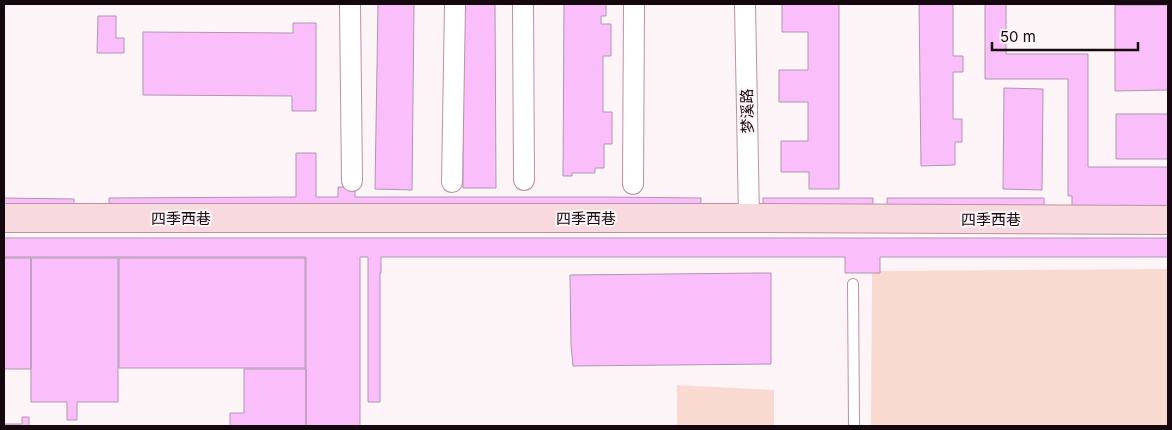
<svg xmlns="http://www.w3.org/2000/svg" width="1172" height="430" font-family="Inter,'Noto Sans SC',sans-serif">
<style>
.green{fill:#f9dad1}
.building{fill:#fabffb;stroke:#b095b0}
.lines{fill:none;stroke-linecap:round;stroke-linejoin:round}
.lane-casing{stroke:#b893a4;stroke-width:12}
.street-casing{stroke:#b893a4;stroke-width:22}
.secondary-casing{stroke:#b893a4;stroke-width:30}
.lane{stroke:#fff;stroke-width:10}
.street{stroke:#fff;stroke-width:20}
.secondary{stroke:#f8d9dd;stroke-width:28}
.labels{text-anchor:middle;dominant-baseline:central;stroke-width:4;stroke-linejoin:round;paint-order:stroke}
.street-label{font-size:15px;fill:#15080e;stroke:#fdf4f8}
</style>
<rect width="100%" height="100%" fill="#fdf4f8"/>
<path class="green" d="M 1168,269 L 1168,426 L 871,426 L 872,271 Z
M 677,385 L 774,390 L 774,426 L 677,426 Z"/>
<path class="building" d="M 378,4 L 414,4 L 412,190 L 375,189 Z
M 463,4 L 495,4 L 496,188 L 463,188 Z
M 564,4 L 606,4 L 606,16 L 601,16 L 601,24 L 611,24 L 611,56 L 603,56 L 603,112 L 612,112 L 612,144 L 604,144 L 604,168 L 595,168 L 595,173 L 572,173 L 572,176 L 563,176 Z
M 782,4 L 839,4 L 839,189 L 809,189 L 809,172 L 781,172 L 781,141 L 808,141 L 808,102 L 779,102 L 779,70 L 808,70 L 808,32 L 782,32 Z
M 919,4 L 953,4 L 953,56 L 963,56 L 963,72 L 953,72 L 953,119 L 962,119 L 962,142 L 955,142 L 955,165 L 921,166 Z
M 985,4 L 1006,4 L 1006,54 L 1088,54 L 1088,167 L 1168,167 L 1168,215 L 1072,215 L 1072,196 L 1068,196 L 1068,79 L 985,79 Z
M 1115,5 L 1168,5 L 1168,90 L 1115,91 Z
M 98,16 L 116,16 L 116,38 L 124,38 L 124,53 L 97,53 Z
M 293,23 L 316,23 L 316,111 L 292,111 L 292,96 L 143,95 L 143,32 L 293,33 Z
M 1004,88 L 1043,89 L 1042,190 L 1003,189 Z
M 1116,114 L 1168,114 L 1168,159 L 1116,159 Z
M 296,153 L 316,153 L 316,197 L 338,197 L 338,187 L 355,187 L 355,197 L 606,197 L 701,198 L 701,216 L 109,217 L 109,198 L 296,197 Z
M 4,198 L 74,199 L 74,216 L 4,216 Z
M 763,198 L 873,198 L 873,217 L 763,217 Z
M 887,198 L 1044,198 L 1044,217 L 887,217 Z
M 4,238 L 1168,238 L 1168,257 L 880,257 L 880,273 L 845,273 L 845,257 L 381,257 L 381,273 L 380,273 L 380,402 L 368,402 L 368,257 L 360,257 L 360,426 L 306,426 L 306,257 L 4,257 Z
M 4,258 L 31,258 L 31,369 L 4,369 Z
M 31,258 L 118,258 L 118,402 L 77,402 L 77,420 L 67,420 L 67,402 L 31,402 Z
M 119,258 L 305,258 L 305,368 L 119,368 Z
M 760,273 L 771,273 L 771,364 L 573,366 L 571,345 L 570,275 Z
M 244,369 L 306,369 L 306,426 L 230,426 L 230,413 L 244,413 Z
M 22,417 L 29,417 L 29,426 L 4,426 L 4,424 L 22,424 Z"/>
<g class="lines">
<defs>
<path id="lane" d="M 853,284 L 854,426"/>
<path id="street" d="M 350,4 L 352,181
M 523,4 L 524,180
M 745,4 L 749,218
M 452,182 L 455,4
M 633,184 L 634,4"/>
<path id="secondary" d="M 4,218 L 749,218 L 1168,220"/>
</defs>
<use href="#lane" class="lane-casing"/>
<use href="#street" class="street-casing"/>
<use href="#secondary" class="secondary-casing"/>
<use href="#lane" class="lane"/>
<use href="#street" class="street"/>
<use href="#secondary" class="secondary"/>
</g>
<g class="labels">
<g class="street-label">
<text transform="translate(747 111) rotate(-91)">梦溪路</text>
<text x="181" y="218">四季西巷</text>
<text x="586" y="218">四季西巷</text>
<text x="991" y="219">四季西巷</text>
</g>
</g>
<rect width="1172" height="430" fill="none" stroke="#15080e" stroke-width="10"/>
<path d="M992 42v8h146v-8" fill="none" stroke="#15080e" stroke-width="2.5"/>
<text x="1000" y="42" font-size="15" fill="#15080e" stroke="#fdf4f8" stroke-width="4" paint-order="stroke">50 m</text>
</svg>
